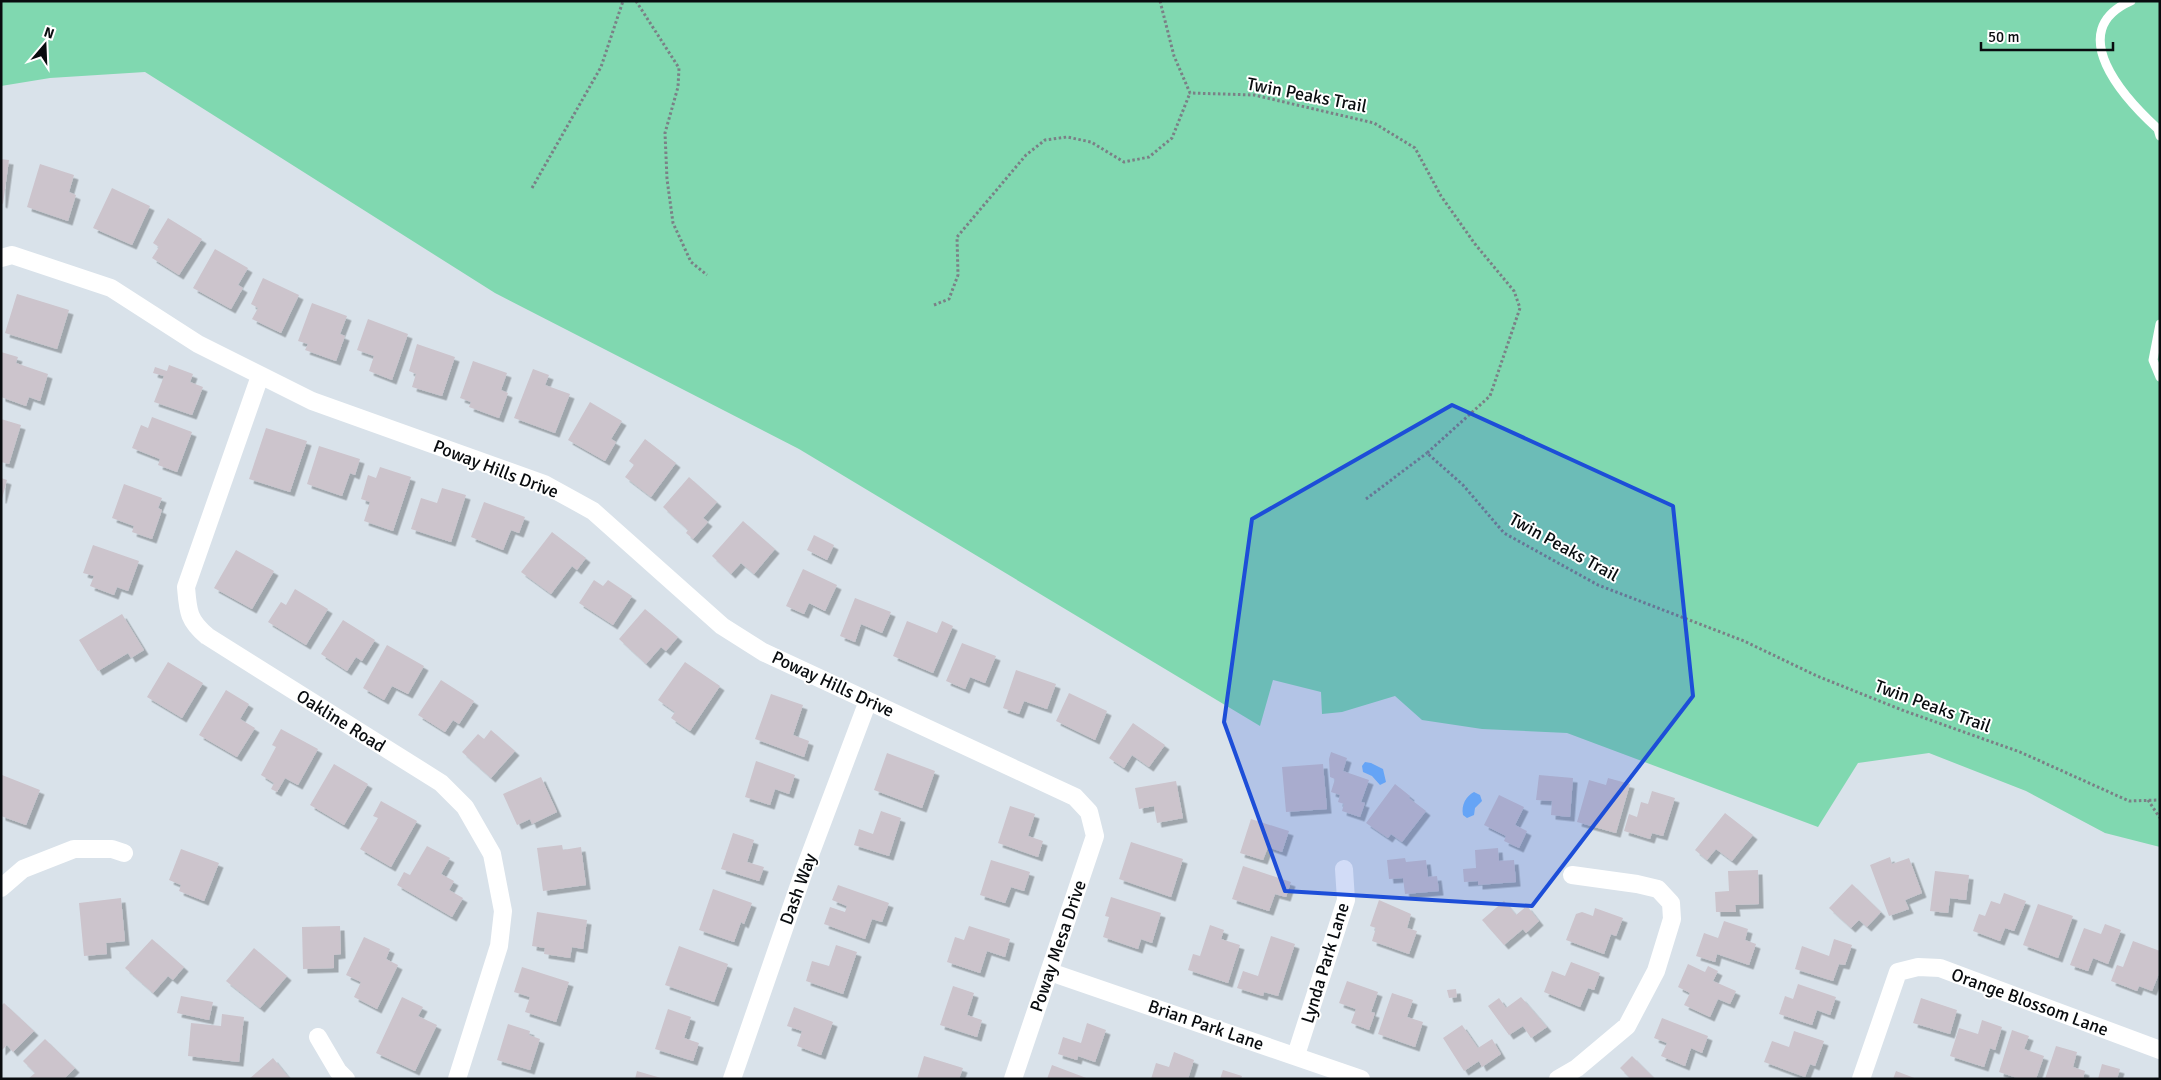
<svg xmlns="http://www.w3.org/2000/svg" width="2161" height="1080" font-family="Signika,sans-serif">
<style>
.green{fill:#80d8b0}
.water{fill:#77b9fe}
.building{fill:#ccc4cc;filter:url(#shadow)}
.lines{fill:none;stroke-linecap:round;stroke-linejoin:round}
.path{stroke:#7a8086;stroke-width:3;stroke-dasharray:2.5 2.5;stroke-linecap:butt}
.service{stroke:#fff;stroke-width:9}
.minor{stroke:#fff;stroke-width:18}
.marked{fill:#1d4ed8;fill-opacity:0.2;stroke:#1d4ed8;stroke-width:4;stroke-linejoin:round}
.labels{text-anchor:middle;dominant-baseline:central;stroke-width:4;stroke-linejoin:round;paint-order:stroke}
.street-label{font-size:18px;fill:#090c0f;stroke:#fff}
</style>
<defs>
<filter id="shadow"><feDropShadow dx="4.5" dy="4.5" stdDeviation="0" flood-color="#0004"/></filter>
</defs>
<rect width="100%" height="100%" fill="#d9e2ea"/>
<path class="green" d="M 1,1 L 2160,1 L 2160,847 L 2105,833 L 2026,791 L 1929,753 L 1858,763 L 1818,827 L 1567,733 L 1482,729 L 1422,720 L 1395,696 L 1342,712 L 1322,714 L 1321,692 L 1273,680 L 1260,726 L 799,449 L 495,293 L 145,72 L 50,78 L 1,86 Z"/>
<path class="water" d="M 1365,762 L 1371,763 L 1383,769 L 1386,782 L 1380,785 L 1372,776 L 1363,772 L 1362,766 Z
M 1474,792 L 1480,795 L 1482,801 L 1475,808 L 1474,815 L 1467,818 L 1463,815 C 1461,805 1466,796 1474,792 Z"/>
<path class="building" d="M 1,159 L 9,160 L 3,204 L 1,203 Z
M 40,164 L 74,175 L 69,192 L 76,195 L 68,221 L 27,207 Z
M 112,188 L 150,206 L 132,245 L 93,228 Z
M 168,218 L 202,239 L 179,275 L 152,258 L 159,247 L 153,243 Z
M 215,249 L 248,268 L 238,285 L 243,288 L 231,309 L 193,288 Z
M 263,278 L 299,295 L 281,333 L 252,319 L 258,308 L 251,304 Z
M 17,294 L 69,310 L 57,349 L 5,333 Z
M 312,303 L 347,316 L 340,334 L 345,336 L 336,361 L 305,350 L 308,344 L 298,341 Z
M 368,319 L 408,334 L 392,380 L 369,371 L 374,356 L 357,350 Z
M 417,344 L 455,357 L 442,396 L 412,387 L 416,374 L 409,371 Z
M 1,352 L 18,357 L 16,363 L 48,374 L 40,401 L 29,397 L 26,406 L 1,397 Z
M 473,361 L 507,373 L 501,390 L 508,393 L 499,418 L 469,407 L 471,402 L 460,398 Z
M 169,365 L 193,374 L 190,382 L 203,387 L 192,415 L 154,402 L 164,376 L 153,373 L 155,367 L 167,371 Z
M 533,369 L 549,375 L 545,385 L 570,394 L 555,433 L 514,418 Z
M 590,402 L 622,421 L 611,439 L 616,442 L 605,461 L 568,440 Z
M 152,417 L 192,432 L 177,472 L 158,465 L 160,459 L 132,448 L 141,425 L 148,428 Z
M 1,419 L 21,425 L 9,464 L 1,462 Z
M 266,428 L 307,441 L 290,492 L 249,479 Z
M 645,439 L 676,463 L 651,497 L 625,477 L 634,465 L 629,461 Z
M 319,446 L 360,459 L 355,475 L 350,473 L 342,496 L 307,484 Z
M 380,467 L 411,477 L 393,531 L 364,521 L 370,502 L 361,499 L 368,475 L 376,478 Z
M 689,477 L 717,502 L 703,518 L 708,522 L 693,539 L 686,533 L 688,530 L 663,507 Z
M 1,478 L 7,480 L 2,499 L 1,499 Z
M 124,484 L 162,498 L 158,508 L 162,510 L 152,539 L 132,532 L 134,526 L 112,518 Z
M 442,488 L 466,495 L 451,542 L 411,529 L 421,498 L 437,503 Z
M 484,502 L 525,517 L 519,533 L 511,530 L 503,550 L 471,537 Z
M 743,521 L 775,549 L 754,574 L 741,563 L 731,574 L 712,556 Z
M 552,532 L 586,558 L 577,570 L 572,566 L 551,594 L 521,572 Z
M 814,535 L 834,545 L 827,560 L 807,550 Z
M 93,545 L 139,561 L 128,591 L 117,587 L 114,595 L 90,586 L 94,576 L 83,573 Z
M 236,550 L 274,571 L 252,609 L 214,588 Z
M 803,569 L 837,585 L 825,611 L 809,603 L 804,614 L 786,606 Z
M 594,580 L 603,586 L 608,580 L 632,596 L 613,625 L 579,603 Z
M 295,589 L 328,609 L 306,645 L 268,622 L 281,602 L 286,605 Z
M 855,598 L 891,612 L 882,633 L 861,624 L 855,642 L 840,636 Z
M 645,609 L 678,637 L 666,651 L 661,647 L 646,664 L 619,639 Z
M 122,614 L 144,650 L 131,658 L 128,653 L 98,671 L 79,640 Z
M 343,620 L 375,640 L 362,661 L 356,657 L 347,671 L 321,654 Z
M 907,621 L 937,633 L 942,621 L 953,626 L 933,673 L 893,656 Z
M 962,643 L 996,656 L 985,683 L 970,677 L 965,689 L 946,681 Z
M 387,645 L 424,666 L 408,694 L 392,686 L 384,700 L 363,688 Z
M 168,662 L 203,683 L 182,718 L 147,697 Z
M 685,662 L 720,686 L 690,731 L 671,718 L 675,712 L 658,700 Z
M 1016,670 L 1056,684 L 1047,709 L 1024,701 L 1019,714 L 1003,708 Z
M 441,680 L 474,701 L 459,724 L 453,720 L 445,732 L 418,715 Z
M 226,690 L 249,704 L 240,719 L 255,728 L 237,757 L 199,735 Z
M 1069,693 L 1107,711 L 1095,740 L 1056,721 Z
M 771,694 L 803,705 L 793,735 L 809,741 L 804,757 L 755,739 Z
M 1133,723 L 1165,745 L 1149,767 L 1132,755 L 1124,768 L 1109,758 Z
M 281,729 L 318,749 L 298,785 L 285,778 L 277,792 L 271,789 L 274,783 L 261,775 L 276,747 L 272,745 Z
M 491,730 L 515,751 L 491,778 L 462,752 L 478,734 L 484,739 Z
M 1331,752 L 1347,758 L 1343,771 L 1369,780 L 1361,802 L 1365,803 L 1360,817 L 1342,811 L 1344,804 L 1338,802 L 1340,795 L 1331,792 L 1335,779 L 1330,777 L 1329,759 Z
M 887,753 L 935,771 L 922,808 L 874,790 Z
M 756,761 L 795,775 L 789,794 L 775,789 L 770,805 L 745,797 Z
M 334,764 L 368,784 L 344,825 L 310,805 Z
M 1323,764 L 1327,809 L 1286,812 L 1282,767 Z
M 2,775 L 40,790 L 26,825 L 1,816 Z
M 1539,775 L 1573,778 L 1570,817 L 1551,815 L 1552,801 L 1536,800 Z
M 541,777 L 557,812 L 532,824 L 530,819 L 517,825 L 503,794 Z
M 1608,778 L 1630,784 L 1616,833 L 1577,822 L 1589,780 L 1606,785 Z
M 1176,781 L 1183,818 L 1157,823 L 1154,806 L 1139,809 L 1135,788 Z
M 1395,784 L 1410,796 L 1409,798 L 1426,811 L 1402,842 L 1391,834 L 1388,838 L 1366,823 Z
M 1652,791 L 1675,798 L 1663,836 L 1652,833 L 1650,839 L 1624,831 L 1629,814 L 1637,817 L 1641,802 L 1648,804 Z
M 1499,795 L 1524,807 L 1515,825 L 1527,831 L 1519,848 L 1504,841 L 1506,836 L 1484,825 Z
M 381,801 L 417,821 L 391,867 L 360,849 L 378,818 L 373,816 Z
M 1010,806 L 1035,814 L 1028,836 L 1043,841 L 1038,857 L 998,843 Z
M 881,811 L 901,818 L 889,856 L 854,845 L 859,829 L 873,834 Z
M 1725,813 L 1753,835 L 1732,861 L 1716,849 L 1707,860 L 1695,850 Z
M 1251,819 L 1289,831 L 1282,852 L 1268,847 L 1263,860 L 1240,853 Z
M 733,833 L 754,840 L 747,862 L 764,867 L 759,881 L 721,869 Z
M 1131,842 L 1183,859 L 1171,897 L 1119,879 Z
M 562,845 L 563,850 L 581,847 L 586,885 L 543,891 L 537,848 Z
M 427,846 L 450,858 L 441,874 L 454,881 L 449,890 L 463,898 L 452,917 L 397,885 L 404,872 L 410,875 Z
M 1498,848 L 1499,861 L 1514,860 L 1516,882 L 1478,885 L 1478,881 L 1464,882 L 1463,869 L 1476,868 L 1475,850 Z
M 181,849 L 219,863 L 204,901 L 179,891 L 181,885 L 169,880 Z
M 1890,857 L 1892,864 L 1909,858 L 1922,893 L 1905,900 L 1909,909 L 1889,916 L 1870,865 Z
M 1405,858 L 1406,862 L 1426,860 L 1428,877 L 1437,876 L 1439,891 L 1405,894 L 1403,878 L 1389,879 L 1387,860 Z
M 991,860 L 1030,872 L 1024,891 L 1011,887 L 1005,903 L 980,895 Z
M 1243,866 L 1291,882 L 1286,897 L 1275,894 L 1269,911 L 1232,899 Z
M 1758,870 L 1759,904 L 1735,905 L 1736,912 L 1716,912 L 1715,892 L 1729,891 L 1728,871 Z
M 1935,871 L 1969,875 L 1966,900 L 1950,898 L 1948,913 L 1930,911 Z
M 1852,884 L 1881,912 L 1867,927 L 1859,920 L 1851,928 L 1829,908 Z
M 838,885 L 889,903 L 882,922 L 872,919 L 865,939 L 824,924 L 830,907 L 845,912 L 847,906 L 832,900 Z
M 713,889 L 752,903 L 744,924 L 741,922 L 734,942 L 699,930 Z
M 2004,893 L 2026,901 L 2014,931 L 2005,928 L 2000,941 L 1973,931 L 1979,914 L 1985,916 L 1991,901 L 2000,904 Z
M 1111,897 L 1161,913 L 1152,943 L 1141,939 L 1138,949 L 1103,937 L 1109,917 L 1105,916 Z
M 121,898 L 125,941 L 106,943 L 107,954 L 84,956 L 79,903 Z
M 1379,900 L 1411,914 L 1407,928 L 1417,931 L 1409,954 L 1372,941 L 1376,928 L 1370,926 Z
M 1504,901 L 1516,915 L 1527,906 L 1539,921 L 1526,933 L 1523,929 L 1504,945 L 1482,920 Z
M 2038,904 L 2073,916 L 2058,958 L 2023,945 Z
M 1595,908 L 1623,918 L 1616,936 L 1611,934 L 1604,954 L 1566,940 L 1576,914 L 1582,912 L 1593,916 Z
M 537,912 L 587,920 L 583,949 L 572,947 L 570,958 L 544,954 L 545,948 L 532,946 Z
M 1724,921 L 1748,929 L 1745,940 L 1756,944 L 1749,965 L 1717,954 L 1715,962 L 1696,956 L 1704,933 L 1718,938 Z
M 2105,924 L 2121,930 L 2108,964 L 2093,958 L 2088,971 L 2070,965 L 2084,928 L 2101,934 Z
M 1210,925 L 1224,930 L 1221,939 L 1240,945 L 1228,983 L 1188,970 L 1193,954 L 1200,956 Z
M 340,926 L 341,954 L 334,955 L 334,968 L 303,969 L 302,927 Z
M 969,926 L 1010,939 L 1005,957 L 987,951 L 980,973 L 947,962 L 955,937 L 964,940 Z
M 1271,936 L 1295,944 L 1278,996 L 1264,992 L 1263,996 L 1237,988 L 1243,971 L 1258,976 Z
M 364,937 L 390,949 L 386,959 L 398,965 L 377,1009 L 354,997 L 361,982 L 346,975 Z
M 152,939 L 184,967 L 173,980 L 168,976 L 153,993 L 125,968 Z
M 1834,939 L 1852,945 L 1845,965 L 1839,964 L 1833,981 L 1795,969 L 1802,946 L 1829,956 Z
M 2133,941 L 2160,951 L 2160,971 L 2152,991 L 2139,986 L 2137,991 L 2111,981 L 2117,965 L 2123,967 Z
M 836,945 L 857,952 L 843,994 L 806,981 L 812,961 L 829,966 Z
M 679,946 L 728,964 L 714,1002 L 665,985 Z
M 254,948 L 287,976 L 260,1008 L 226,981 Z
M 1571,962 L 1600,973 L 1594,990 L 1588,988 L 1580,1007 L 1544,992 L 1552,971 L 1565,976 Z
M 1688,964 L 1705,972 L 1708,966 L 1718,971 L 1713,981 L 1736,991 L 1730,1004 L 1718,999 L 1710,1017 L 1684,1005 L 1690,993 L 1678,987 Z
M 522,967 L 569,982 L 556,1022 L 525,1012 L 530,997 L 514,992 Z
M 1347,981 L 1378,992 L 1371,1012 L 1375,1013 L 1369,1030 L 1351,1023 L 1356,1009 L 1339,1003 Z
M 1798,984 L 1836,997 L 1830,1015 L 1817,1010 L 1812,1025 L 1779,1014 L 1785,996 L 1793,999 Z
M 953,986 L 974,993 L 967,1015 L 982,1020 L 977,1037 L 940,1025 Z
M 1456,989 L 1457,997 L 1449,998 L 1447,990 Z
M 1392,993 L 1413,1000 L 1407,1017 L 1423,1022 L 1415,1047 L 1378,1034 Z
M 181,996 L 213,1002 L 209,1020 L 177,1013 Z
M 402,997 L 423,1007 L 418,1016 L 437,1025 L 415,1071 L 376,1053 Z
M 1521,997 L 1547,1027 L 1531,1038 L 1523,1026 L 1509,1035 L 1488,1006 L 1499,998 L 1506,1008 Z
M 1921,998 L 1957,1010 L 1950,1034 L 1913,1023 Z
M 4,1003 L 34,1031 L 13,1052 L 7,1045 L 1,1051 L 1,1006 Z
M 794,1007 L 833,1022 L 821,1055 L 797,1046 L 802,1031 L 787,1026 Z
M 668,1009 L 691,1017 L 684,1038 L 699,1043 L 693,1061 L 655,1049 Z
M 222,1014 L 244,1017 L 239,1062 L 188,1056 L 191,1023 L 221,1026 Z
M 1662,1018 L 1708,1036 L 1702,1053 L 1691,1048 L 1685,1066 L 1661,1056 L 1667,1043 L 1654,1038 Z
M 1982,1020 L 2002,1027 L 1995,1050 L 1990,1048 L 1984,1067 L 1950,1056 L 1959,1028 L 1978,1034 Z
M 1087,1023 L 1106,1030 L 1095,1062 L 1078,1056 L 1077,1060 L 1058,1054 L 1063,1037 L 1081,1043 Z
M 508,1024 L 530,1031 L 529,1035 L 540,1039 L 530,1070 L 497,1060 Z
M 1462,1025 L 1478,1048 L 1492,1039 L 1501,1054 L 1482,1067 L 1479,1061 L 1464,1071 L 1443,1038 Z
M 2012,1030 L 2029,1036 L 2024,1049 L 2044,1056 L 2036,1079 L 2020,1079 L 1999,1072 Z
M 1794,1031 L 1824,1041 L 1815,1066 L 1810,1064 L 1805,1077 L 1764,1062 L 1772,1041 L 1789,1047 Z
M 45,1039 L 75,1068 L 64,1079 L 28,1079 L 35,1073 L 23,1061 Z
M 2056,1046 L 2077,1052 L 2073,1067 L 2085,1071 L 2083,1079 L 2045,1079 Z
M 1174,1052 L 1194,1060 L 1188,1079 L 1151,1079 L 1156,1063 L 1169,1067 Z
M 924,1056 L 963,1068 L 959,1079 L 917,1079 Z
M 1632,1056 L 1655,1079 L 1631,1079 L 1620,1068 Z
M 273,1058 L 290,1079 L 249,1079 Z
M 2102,1064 L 2120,1069 L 2117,1079 L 2098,1079 Z
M 1052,1065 L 1089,1079 L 1047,1079 Z
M 1223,1070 L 1242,1076 L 1241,1079 L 1220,1079 Z
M 637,1071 L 661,1078 L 661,1079 L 635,1079 Z
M 1896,1071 L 1917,1079 L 1893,1079 Z"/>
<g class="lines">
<path class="path" d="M 636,1 L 679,68 L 678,87 L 665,133 L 667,179 L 673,223 L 691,262 L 707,275
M 1160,1 L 1174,56 L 1190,93 L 1254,95 L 1374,123 L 1415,148 L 1441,196 L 1475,244 L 1514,291 L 1520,308 L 1490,396 L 1427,453 L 1463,485 L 1504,533 L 1598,585 L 1744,641 L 1817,676 L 1902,710 L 2020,752 L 2129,801 L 2160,800
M 532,188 L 601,67 L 623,1
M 934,305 L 949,299 L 958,275 L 957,237 L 1026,155 L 1045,140 L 1067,137 L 1091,142 L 1124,162 L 1149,157 L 1172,138 L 1190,93
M 1366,499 L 1427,453
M 2148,800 L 2160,818"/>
<path class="service" d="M 2131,1 C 2063,31 2124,98 2158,129 L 2160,136
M 2160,324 L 2153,360 L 2160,377"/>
<path class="minor" d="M 1,258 L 12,255 L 111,288 L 198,344 L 312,401 L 544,484 L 593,511 L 722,626 L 763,652 L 1075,797 L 1089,812 L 1095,836 L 1013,1079
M 260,376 L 186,587 C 188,611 188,620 207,636 L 441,783 L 465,807 L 492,854 L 503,911 L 499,946 L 457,1079
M 1,888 L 23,869 L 74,849 L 112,849 L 124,853
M 1050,972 L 1361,1079
M 318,1037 L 338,1071 L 346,1079
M 1296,1055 L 1346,900 L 1344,869
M 732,1079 L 805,868 L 868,701
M 1558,1079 L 1577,1068 L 1627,1026 L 1656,971 L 1672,919 L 1671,903 L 1658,889 L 1637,884 L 1572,875
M 1861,1079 L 1898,972 L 1918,967 L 1940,968 L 2160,1050"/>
</g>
<path class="marked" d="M 1452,405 L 1673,506 L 1693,696 L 1532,906 L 1285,891 L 1224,722 L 1252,519 Z"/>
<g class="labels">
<g class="street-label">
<text transform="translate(1307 95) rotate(11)">Twin Peaks Trail</text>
<text transform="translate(496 469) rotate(21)">Poway Hills Drive</text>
<text transform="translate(1564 547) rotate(29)">Twin Peaks Trail</text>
<text transform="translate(833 684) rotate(25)">Poway Hills Drive</text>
<text transform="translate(1933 706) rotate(20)">Twin Peaks Trail</text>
<text transform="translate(341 721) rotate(32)">Oakline Road</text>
<text transform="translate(798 889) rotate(-70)">Dash Way</text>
<text transform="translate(1058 946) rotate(-71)">Poway Mesa Drive</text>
<text transform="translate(1325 963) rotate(-73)">Lynda Park Lane</text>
<text transform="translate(2030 1002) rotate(20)">Orange Blossom Lane</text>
<text transform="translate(1206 1025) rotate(19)">Brian Park Lane</text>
</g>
</g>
<rect width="2161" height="1080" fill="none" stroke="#090c0f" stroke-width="5"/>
<g transform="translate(45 45) rotate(19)" stroke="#ffffff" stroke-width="4" paint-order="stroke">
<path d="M0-4L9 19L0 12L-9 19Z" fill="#090c0f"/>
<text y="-8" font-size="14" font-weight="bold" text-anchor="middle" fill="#090c0f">N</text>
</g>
<path d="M1981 42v8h132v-8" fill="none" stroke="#090c0f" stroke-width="2.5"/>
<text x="1988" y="42" font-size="15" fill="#090c0f" stroke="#ffffff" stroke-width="4" paint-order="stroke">50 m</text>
</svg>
